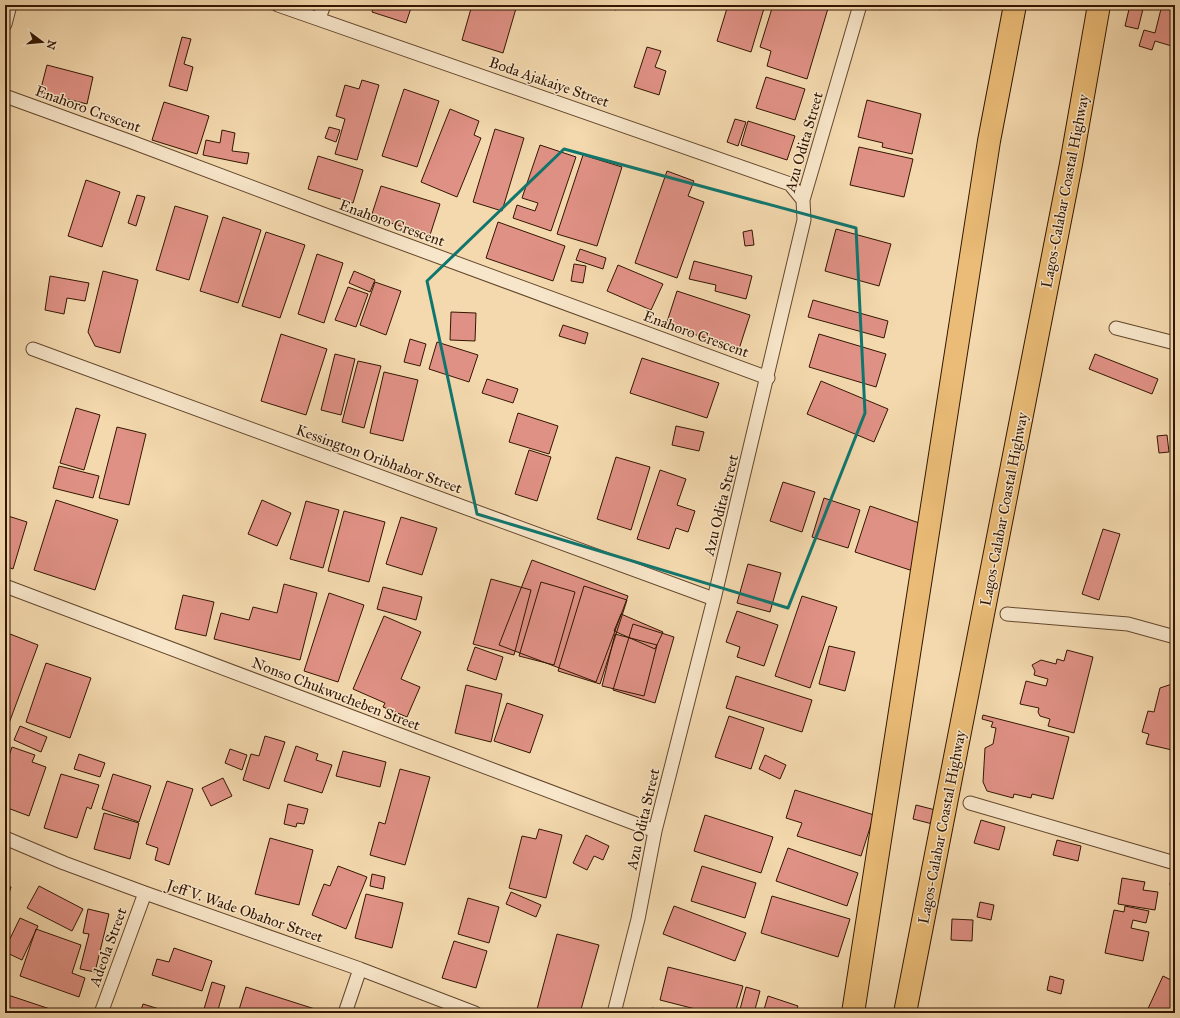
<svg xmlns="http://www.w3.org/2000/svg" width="1180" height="1018" font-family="'IM FELL Great Primer',serif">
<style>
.building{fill:#e09185;stroke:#331601}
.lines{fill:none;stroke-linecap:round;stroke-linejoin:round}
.minor-casing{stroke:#63472c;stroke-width:15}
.trunk-casing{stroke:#331601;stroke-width:24}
.minor{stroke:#f8e6ca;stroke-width:13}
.trunk{stroke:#eabc77;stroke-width:22}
.marked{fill:none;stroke:#0f766e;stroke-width:3;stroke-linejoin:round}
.labels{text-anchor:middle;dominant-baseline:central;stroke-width:3;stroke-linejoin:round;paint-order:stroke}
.street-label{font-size:15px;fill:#331601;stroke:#f8e6ca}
</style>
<rect width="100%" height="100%" fill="#f4d9ae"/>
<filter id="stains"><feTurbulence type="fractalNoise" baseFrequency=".005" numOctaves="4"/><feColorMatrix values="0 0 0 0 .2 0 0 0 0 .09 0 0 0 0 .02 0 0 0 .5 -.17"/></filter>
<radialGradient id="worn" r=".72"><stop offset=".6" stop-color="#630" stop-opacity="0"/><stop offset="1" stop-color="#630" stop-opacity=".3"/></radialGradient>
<path class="building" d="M 374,5 L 412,5 L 406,23 L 372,12 Z
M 472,5 L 517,5 L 503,53 L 462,40 Z
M 600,5 L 617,5 L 616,10 Z
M 728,5 L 765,5 L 751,52 L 717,41 Z
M 773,5 L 829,5 L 807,79 L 767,66 L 771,51 L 760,47 Z
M 925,5 L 941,5 L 940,10 Z
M 1130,5 L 1144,5 L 1138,29 L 1125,26 Z
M 1162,5 L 1175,5 L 1175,47 L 1155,41 L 1152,50 L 1139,46 L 1144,30 L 1155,33 Z
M 182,37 L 191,39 L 184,64 L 193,67 L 187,91 L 169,86 Z
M 647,47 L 661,51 L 655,67 L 666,71 L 659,95 L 634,87 Z
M 47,65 L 93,77 L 87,104 L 40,92 Z
M 766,77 L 805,89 L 795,120 L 756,108 Z
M 362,80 L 379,85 L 357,160 L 335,154 L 345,119 L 336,116 L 345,85 L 359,89 Z
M 404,89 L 439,101 L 417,167 L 382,156 Z
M 867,100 L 921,114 L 912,154 L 882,147 L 883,143 L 858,137 Z
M 164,102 L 209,116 L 197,154 L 152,140 Z
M 450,109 L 479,121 L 474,135 L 481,138 L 457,197 L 421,182 Z
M 735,119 L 746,122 L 738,146 L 727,142 Z
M 748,121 L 795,136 L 787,160 L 741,145 Z
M 329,127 L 340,130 L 336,142 L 325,138 Z
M 495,129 L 524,138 L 502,211 L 473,202 Z
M 222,130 L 235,133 L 232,151 L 249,153 L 247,164 L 203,155 L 206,140 L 220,143 Z
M 540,145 L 576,157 L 551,231 L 513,218 L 517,205 L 535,211 L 538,203 L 522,198 Z
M 859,147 L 913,159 L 904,197 L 850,185 Z
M 583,155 L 622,167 L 597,246 L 557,234 Z
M 318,156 L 363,170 L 353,203 L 308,189 Z
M 667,171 L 694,181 L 688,196 L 704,202 L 677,278 L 635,263 Z
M 86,180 L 120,192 L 102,247 L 68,236 Z
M 381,186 L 440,204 L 430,235 L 371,217 Z
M 137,195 L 145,197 L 136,226 L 128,223 Z
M 175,206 L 208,216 L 189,280 L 156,270 Z
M 223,217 L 261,230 L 238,303 L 200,291 Z
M 498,222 L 565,246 L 553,281 L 486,258 Z
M 836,229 L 891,244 L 879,286 L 825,271 Z
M 752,230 L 754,245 L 745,246 L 743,232 Z
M 266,232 L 305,245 L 280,318 L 242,306 Z
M 580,249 L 606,258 L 603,269 L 576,260 Z
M 317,254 L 343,263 L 324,323 L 298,314 Z
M 694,261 L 752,276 L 746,299 L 715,291 L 716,285 L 689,279 Z
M 574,264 L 586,266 L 583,283 L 571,281 Z
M 618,265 L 663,284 L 651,310 L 607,291 Z
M 103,271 L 138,280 L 120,353 L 95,346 L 88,332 Z
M 354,271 L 375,280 L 370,292 L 349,283 Z
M 50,276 L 89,283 L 85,301 L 67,298 L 64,314 L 45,310 Z
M 375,282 L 401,291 L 386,335 L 360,325 Z
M 348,287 L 368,294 L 356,327 L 335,320 Z
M 677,291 L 750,315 L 739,349 L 666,325 Z
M 813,300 L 888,321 L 884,338 L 808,317 Z
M 451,312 L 476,313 L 475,341 L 450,340 Z
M 563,325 L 588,333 L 585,344 L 559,336 Z
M 281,334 L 327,349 L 306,415 L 261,401 Z
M 819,334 L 886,354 L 876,387 L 809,367 Z
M 410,339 L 426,344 L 420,366 L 404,362 Z
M 437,342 L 478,355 L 469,382 L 429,369 Z
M 335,354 L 355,359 L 341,415 L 321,410 Z
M 1095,354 L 1158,379 L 1152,394 L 1089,369 Z
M 642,358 L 719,383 L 707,418 L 630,393 Z
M 358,361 L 381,366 L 364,428 L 342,422 Z
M 384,372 L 418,380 L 403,441 L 370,433 Z
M 487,379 L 518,389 L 513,403 L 482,393 Z
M 821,381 L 888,409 L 874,442 L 807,414 Z
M 76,408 L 100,415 L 84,470 L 60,463 Z
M 518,413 L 558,426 L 549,454 L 509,442 Z
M 676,426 L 704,432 L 699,451 L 672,445 Z
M 117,427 L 146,434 L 129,505 L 99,498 Z
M 1167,435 L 1169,452 L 1159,453 L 1157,436 Z
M 529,450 L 551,457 L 537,501 L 515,494 Z
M 616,457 L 650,467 L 631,530 L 597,519 Z
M 59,466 L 99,476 L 93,498 L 53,488 Z
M 660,470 L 686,479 L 677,505 L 695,511 L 688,532 L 676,528 L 669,549 L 637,539 Z
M 783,482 L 815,492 L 802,532 L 770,521 Z
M 824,498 L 860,510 L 848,548 L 812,537 Z
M 56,500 L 118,520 L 95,590 L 34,570 Z
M 262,500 L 291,513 L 277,546 L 248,534 Z
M 306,501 L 339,510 L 323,568 L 290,559 Z
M 870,506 L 928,526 L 913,571 L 855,552 Z
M 344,511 L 385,522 L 369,582 L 328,571 Z
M 5,515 L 27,522 L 13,569 L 5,566 Z
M 401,517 L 437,528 L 422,575 L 386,564 Z
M 1103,529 L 1120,534 L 1099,600 L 1082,594 Z
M 532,560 L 628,596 L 596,682 L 499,645 Z
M 748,564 L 781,573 L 770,612 L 737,603 Z
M 491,579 L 531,590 L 514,655 L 473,644 Z
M 541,582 L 575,592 L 554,665 L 519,656 Z
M 284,584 L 317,593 L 300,660 L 214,639 L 221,613 L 249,620 L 253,607 L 277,613 Z
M 584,586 L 627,600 L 600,684 L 558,671 Z
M 383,587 L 422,597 L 416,620 L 377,609 Z
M 329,593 L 364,605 L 338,682 L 304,671 Z
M 183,595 L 214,602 L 206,636 L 175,629 Z
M 802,596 L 837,607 L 810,688 L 775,676 Z
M 737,611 L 778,625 L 764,666 L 737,657 L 740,647 L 726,642 Z
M 621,614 L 663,632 L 655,649 L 614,631 Z
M 384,616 L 421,632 L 401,679 L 420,687 L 407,717 L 383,707 L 385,703 L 353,689 Z
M 633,624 L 674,637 L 655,703 L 613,690 Z
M 5,632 L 38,645 L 8,726 L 5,725 Z
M 615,634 L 657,645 L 644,696 L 602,686 Z
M 829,646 L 855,652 L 845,691 L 819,684 Z
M 475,647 L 503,657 L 496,680 L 467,670 Z
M 1067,650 L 1093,657 L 1074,733 L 1048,726 L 1050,719 L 1040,716 L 1038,712 L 1039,708 L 1020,704 L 1026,681 L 1046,686 L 1048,679 L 1034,675 L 1035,671 L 1032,665 L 1041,660 L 1056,664 L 1057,659 L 1064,661 Z
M 46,663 L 91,678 L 70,738 L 26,722 Z
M 736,676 L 812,700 L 802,732 L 726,708 Z
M 1175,683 L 1175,741 L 1172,750 L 1146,744 L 1149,734 L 1142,732 L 1148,711 L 1154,712 L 1160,688 Z
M 466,685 L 502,694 L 491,742 L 455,733 Z
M 507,703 L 543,715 L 530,753 L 494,741 Z
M 983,715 L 1069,737 L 1053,799 L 1032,794 L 1031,798 L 1014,794 L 1013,798 L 987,791 L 983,782 L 985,748 L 993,744 L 996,728 L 991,727 L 993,722 L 982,719 Z
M 729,716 L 764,728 L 751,769 L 715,757 Z
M 20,726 L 47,737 L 41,752 L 14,740 Z
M 265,736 L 285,742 L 269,789 L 243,780 L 251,754 L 259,756 Z
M 296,746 L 318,754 L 316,760 L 332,765 L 322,793 L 284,781 Z
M 12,747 L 35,755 L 32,762 L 46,767 L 29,816 L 5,807 L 5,768 Z
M 230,749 L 247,755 L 242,770 L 225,763 Z
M 343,751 L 386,762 L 380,787 L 336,776 Z
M 79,754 L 105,763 L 100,777 L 74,769 Z
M 765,755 L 786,765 L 780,779 L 759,769 Z
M 400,769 L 430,777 L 405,865 L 370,855 L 379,822 L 385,824 Z
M 61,774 L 99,785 L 91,809 L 87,807 L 77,838 L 44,828 Z
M 113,774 L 151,786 L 139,822 L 102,809 Z
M 223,778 L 232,796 L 211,806 L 202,788 Z
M 167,781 L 193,789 L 169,865 L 155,860 L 158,848 L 146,844 Z
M 795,790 L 874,815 L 861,856 L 797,836 L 802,823 L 786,818 Z
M 288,804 L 308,809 L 304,824 L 297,823 L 296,827 L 284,824 Z
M 916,805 L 955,815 L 952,829 L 913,819 Z
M 104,813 L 139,823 L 130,859 L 94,849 Z
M 705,815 L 773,837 L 761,873 L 694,851 Z
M 981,820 L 1005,827 L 999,850 L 974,843 Z
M 539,829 L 562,835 L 546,898 L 509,888 L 522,836 L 536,839 Z
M 586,835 L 609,846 L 603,860 L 594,856 L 587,870 L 573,863 Z
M 270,838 L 313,850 L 299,905 L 255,894 Z
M 1057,840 L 1081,846 L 1078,861 L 1053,855 Z
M 788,848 L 858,873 L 847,906 L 776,881 Z
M 338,866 L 367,877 L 346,929 L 312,915 L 324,884 L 330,886 Z
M 702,866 L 756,883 L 745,918 L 691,901 Z
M 1172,873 L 1175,873 L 1175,886 L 1170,885 Z
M 372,874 L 385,877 L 383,889 L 370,886 Z
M 1122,878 L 1145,882 L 1143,890 L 1158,892 L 1155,910 L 1118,904 Z
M 5,885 L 11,887 L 5,906 Z
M 39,886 L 83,909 L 72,931 L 27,908 Z
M 511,892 L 541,905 L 536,917 L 506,904 Z
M 366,894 L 403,903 L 392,948 L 355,938 Z
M 772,896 L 850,919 L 838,957 L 761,933 Z
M 468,898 L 499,907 L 489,943 L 458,934 Z
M 980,902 L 994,905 L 991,920 L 977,917 Z
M 674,906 L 746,933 L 735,961 L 663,934 Z
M 1125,906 L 1149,911 L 1146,923 L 1133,920 L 1131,928 L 1149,932 L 1143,961 L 1105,953 L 1114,910 L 1124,912 Z
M 88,909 L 109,914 L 95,972 L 80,969 L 89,934 L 83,933 Z
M 20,918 L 38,926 L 22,960 L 5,952 L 5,949 Z
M 952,919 L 973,920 L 972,941 L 951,940 Z
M 36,929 L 81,945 L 72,973 L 85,978 L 79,997 L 20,976 Z
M 557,934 L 599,945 L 580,1013 L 536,1013 Z
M 454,941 L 487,951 L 476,988 L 442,978 Z
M 174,948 L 212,961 L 202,991 L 152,975 L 157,959 L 169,962 Z
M 668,967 L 743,986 L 735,1013 L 711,1013 L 660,1000 Z
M 1050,976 L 1064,980 L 1061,994 L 1047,990 Z
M 1163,976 L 1175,982 L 1175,1007 L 1172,1013 L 1146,1013 Z
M 212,982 L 225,986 L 217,1013 L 204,1009 Z
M 246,987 L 318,1010 L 317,1013 L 238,1013 Z
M 746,987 L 760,991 L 754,1013 L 739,1013 Z
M 5,994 L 59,1012 L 58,1013 L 5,1013 Z
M 768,996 L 798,1006 L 795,1013 L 763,1013 Z
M 143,1004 L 172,1013 L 140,1013 Z
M 652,1008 L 670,1013 L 651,1013 Z
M 802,1010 L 812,1013 L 801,1013 Z"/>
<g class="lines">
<defs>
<path id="minor" d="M 278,5 L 790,184 L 803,200
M 319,18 L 324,5
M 5,24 L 10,5
M 5,96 L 129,141 L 323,214 L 768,378
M 1116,328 L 1175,343
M 33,349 L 714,599
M 5,586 L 655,831
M 1007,614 L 1128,624 L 1175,637
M 970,803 L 1175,863
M 5,838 L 64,863 L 145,893 L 360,969 L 475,1013
M 101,1013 L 145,893
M 345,1013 L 360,969
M 614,1013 L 638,919 L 655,831 L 714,599 L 804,220 L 803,200 L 860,5"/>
<path id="trunk" d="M 853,1013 L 989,141 L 1015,5
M 905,1013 L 1071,164 L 1099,5"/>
</defs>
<use href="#minor" class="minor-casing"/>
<use href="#trunk" class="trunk-casing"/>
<use href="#minor" class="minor"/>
<use href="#trunk" class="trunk"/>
</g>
<path class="marked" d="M 564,149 L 856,228 L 865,413 L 788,608 L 477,514 L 427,281 Z"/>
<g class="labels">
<g class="street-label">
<text transform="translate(549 82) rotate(19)">Boda Ajakaiye Street</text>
<text transform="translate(88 109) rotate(20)">Enahoro Crescent</text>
<text transform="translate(804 142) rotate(-74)">Azu Odita Street</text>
<text transform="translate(1065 191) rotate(-79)">Lagos-Calabar Coastal Highway</text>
<text transform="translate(392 223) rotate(20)">Enahoro Crescent</text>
<text transform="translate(696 334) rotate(20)">Enahoro Crescent</text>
<text transform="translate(379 459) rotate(20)">Kessington Oribhabor Street</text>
<text transform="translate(721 505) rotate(-76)">Azu Odita Street</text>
<text transform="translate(1004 509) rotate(-79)">Lagos-Calabar Coastal Highway</text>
<text transform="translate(336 694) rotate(21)">Nonso Chukwucheben Street</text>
<text transform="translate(643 819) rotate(-77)">Azu Odita Street</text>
<text transform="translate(942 827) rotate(-79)">Lagos-Calabar Coastal Highway</text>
<text transform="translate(245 911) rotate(19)">Jeff V. Wade Obahor Street</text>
<text transform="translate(108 947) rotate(-70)">Adeola Street</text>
</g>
</g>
<rect width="1180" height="1018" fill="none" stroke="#f4d9ae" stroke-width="20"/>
<rect x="6" y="6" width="1168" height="1006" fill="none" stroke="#331601" stroke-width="2"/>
<rect x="10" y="10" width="1160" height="998" fill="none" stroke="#331601"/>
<g transform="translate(42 42) rotate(106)" stroke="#f8e6ca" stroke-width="3" paint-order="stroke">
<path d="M0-3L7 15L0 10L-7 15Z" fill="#331601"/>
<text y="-6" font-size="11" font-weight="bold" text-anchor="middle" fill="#331601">N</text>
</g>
<rect width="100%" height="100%" filter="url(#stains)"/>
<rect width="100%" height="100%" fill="url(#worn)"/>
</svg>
